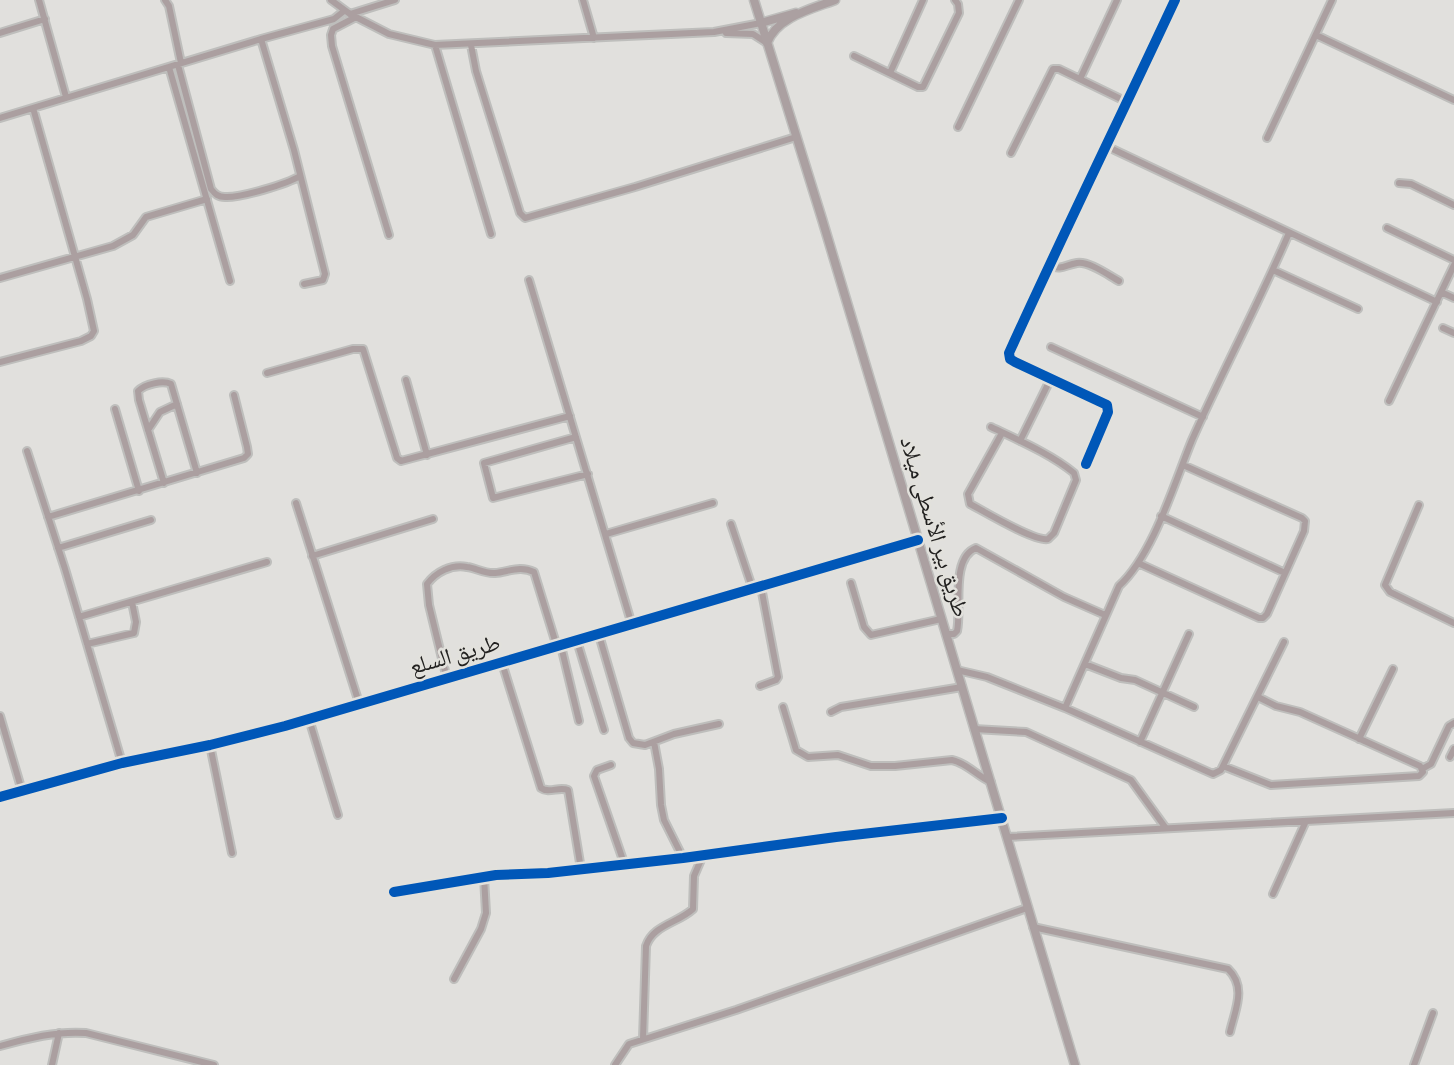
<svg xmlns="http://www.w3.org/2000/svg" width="1454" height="1065" font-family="'Sofia Sans Condensed','Noto Naskh Arabic',sans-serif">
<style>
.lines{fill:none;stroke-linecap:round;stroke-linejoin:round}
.minor-casing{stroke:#bebebc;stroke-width:10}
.major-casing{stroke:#bebebc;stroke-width:11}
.minor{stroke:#ab9fa0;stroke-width:6}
.major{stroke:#aba0a1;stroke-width:8}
.cycleway-casing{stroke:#e2e1dc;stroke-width:15}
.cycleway{stroke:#0057b8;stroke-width:10}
.labels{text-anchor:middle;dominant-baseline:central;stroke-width:5;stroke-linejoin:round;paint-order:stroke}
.street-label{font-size:23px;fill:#222120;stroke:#e2e1dc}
</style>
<rect width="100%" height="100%" fill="#e1e0dd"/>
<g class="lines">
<defs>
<path id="minor" d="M 39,0 L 66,97
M 165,0 L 169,6 L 181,63
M 331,0 L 350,14 L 389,34 L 435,45 L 714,32 L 761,23
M 583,0 L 594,38
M 350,14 L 395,0
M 356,17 L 333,29 L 331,35 L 332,46 L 389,235
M 0,33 L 45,19
M 726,33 L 753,34 L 767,43
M 1316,35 L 1454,100
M 261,39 L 294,150 L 325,274 L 323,280 L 304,284
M 435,45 L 491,234
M 471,45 L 476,71 L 520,213 L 525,218 L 635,187 L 796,137
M 854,56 L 918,87 L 923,87 L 959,13 L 958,4 L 955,0
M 178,65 L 211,189 C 215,194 218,197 225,197 C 240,198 287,184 300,176
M 169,67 L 230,281
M 890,73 L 923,0
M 1080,79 L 1117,0
M 0,118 L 261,39 L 334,19 L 344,11
M 958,127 L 1019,0
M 1267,138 L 1332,0
M 1106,146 L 1437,302
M 1011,153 L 1053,69 L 1059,69 L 1127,102
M 1399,183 L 1411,184 L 1454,205
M 1387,228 L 1454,260
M 1050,266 C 1062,270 1065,265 1077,263 C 1089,261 1108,275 1119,281
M 1273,270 L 1358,309
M 0,278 L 113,246 L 133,235 L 146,217 L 207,199
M 529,280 L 632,625
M 1441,292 L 1454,298
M 1443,328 L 1454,333
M 1051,347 L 1203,417
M 0,362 L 81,341 L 91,336 L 94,331 L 87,299 L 33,108
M 267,373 L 353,349 L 363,349 L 397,458 L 401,461 L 570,416
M 406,380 L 427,455
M 1389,401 L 1454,265
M 115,409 L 139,491
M 991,427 C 1018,440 1051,454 1074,473 L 1076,480 L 1054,533 L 1048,539 C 1035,542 985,512 970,504 L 968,494 L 1002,433
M 148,430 L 160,412 L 177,404
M 576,437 L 484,463 L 493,498 L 588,474
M 1020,441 L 1051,378
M 27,451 L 65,569 L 122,763
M 1086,464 L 1108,412 L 1107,405 L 1015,362 L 1010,359 L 1009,353 C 1063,234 1120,118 1175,0
M 164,483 L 139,400 L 138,391 C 145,384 163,380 171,384 L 197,473
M 296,503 L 359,703
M 1419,505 L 1385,585 L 1390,592 L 1454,623
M 1161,516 L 1285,573
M 48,517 L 244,458 L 248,454 L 247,447 L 234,395
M 731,524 L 753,590
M 606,534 L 713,503
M 58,548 L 151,520
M 312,556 L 433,519
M 1138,563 L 1259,618 L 1263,618 L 1267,614 L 1304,531 L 1305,521 L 1302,518 L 1183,465
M 851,583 L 864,627 L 871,635 L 941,619
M 79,617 L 267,562
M 946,634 L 954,634 L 957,631 C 962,611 950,558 976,548 L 1064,597 L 1105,615
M 599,635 L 629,738 L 633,743 L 645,745 L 674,734 L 719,724
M 577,641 L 604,730
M 87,644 L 134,633 L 136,622 L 132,602
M 561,646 L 579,721
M 502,663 L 541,788 C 549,794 559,786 568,790 L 581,869
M 1085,664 L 1121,678 L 1135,680 L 1194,707
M 957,670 L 987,677 L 1065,708 L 1213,774 L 1221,770 L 1284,642
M 447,679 L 429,605 L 427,584 C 436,572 451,564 467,567 C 476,568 485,574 495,573 C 508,572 520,565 534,572 L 557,647
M 760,686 L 776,680 L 778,677 L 761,587
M 783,707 L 796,750 L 808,757 L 838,755 L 871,766 L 895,766 L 952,760 C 967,763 977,776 991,782
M 1065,708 L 1119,586 C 1153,555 1174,484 1192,440 C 1223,370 1259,303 1289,233
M 831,712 L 841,707 L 962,687
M 0,716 L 22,791
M 309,719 L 338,815
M 974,729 L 1026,732 L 1131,780 L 1165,827
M 1359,739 L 1393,669
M 654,742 L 659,769 L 661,805 L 664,820 L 683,858
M 1140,742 L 1189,634
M 210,745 L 232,853
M 1450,757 L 1454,749
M 611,765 L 597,770 L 594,776 L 624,863
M 1223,766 L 1271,785 L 1419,776 L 1423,772 L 1420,766 L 1300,712 L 1276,706 L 1258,697
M 1422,769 L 1431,764 L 1449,726 L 1454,723
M 0,797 L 122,763 L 210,745 L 285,726 L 918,540
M 1007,837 L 1454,813
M 394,892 L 496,875 L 548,873 L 683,858 L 836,837 L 1002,818
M 1273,894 L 1306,821
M 1033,927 L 1228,969 C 1247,987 1235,1010 1230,1032
M 454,979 L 481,929 L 486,913 L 484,877
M 643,1039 L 646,946 C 653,925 678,923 693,909 L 694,876 L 703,855
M 0,1046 C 29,1038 56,1031 86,1033 L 214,1065
M 52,1065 L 59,1033
M 615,1065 L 629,1044 L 736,1010 L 1027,908
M 1414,1065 L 1433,1013"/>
<path id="major" d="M 754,0 L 822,219 L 1075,1065
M 761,23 L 796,13
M 767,43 C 777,17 811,9 835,0"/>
</defs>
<use href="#minor" class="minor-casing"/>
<use href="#major" class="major-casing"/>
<use href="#minor" class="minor"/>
<use href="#major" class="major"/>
<defs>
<path id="cycleway" d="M 1086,464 L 1108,412 L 1107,405 L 1015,362 L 1010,359 L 1009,353 C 1063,234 1120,118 1175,0
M 0,797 L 122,763 L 210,745 L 285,726 L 918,540
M 394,892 L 496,875 L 548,873 L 683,858 L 836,837 L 1002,818"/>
</defs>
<use href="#cycleway" class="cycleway-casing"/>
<use href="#cycleway" class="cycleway"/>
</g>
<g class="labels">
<g class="street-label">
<text transform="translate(934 527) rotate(73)">طريق بير الأسطى ميلاد</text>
<text transform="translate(455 655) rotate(-16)">طريق السلع</text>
</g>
</g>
</svg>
